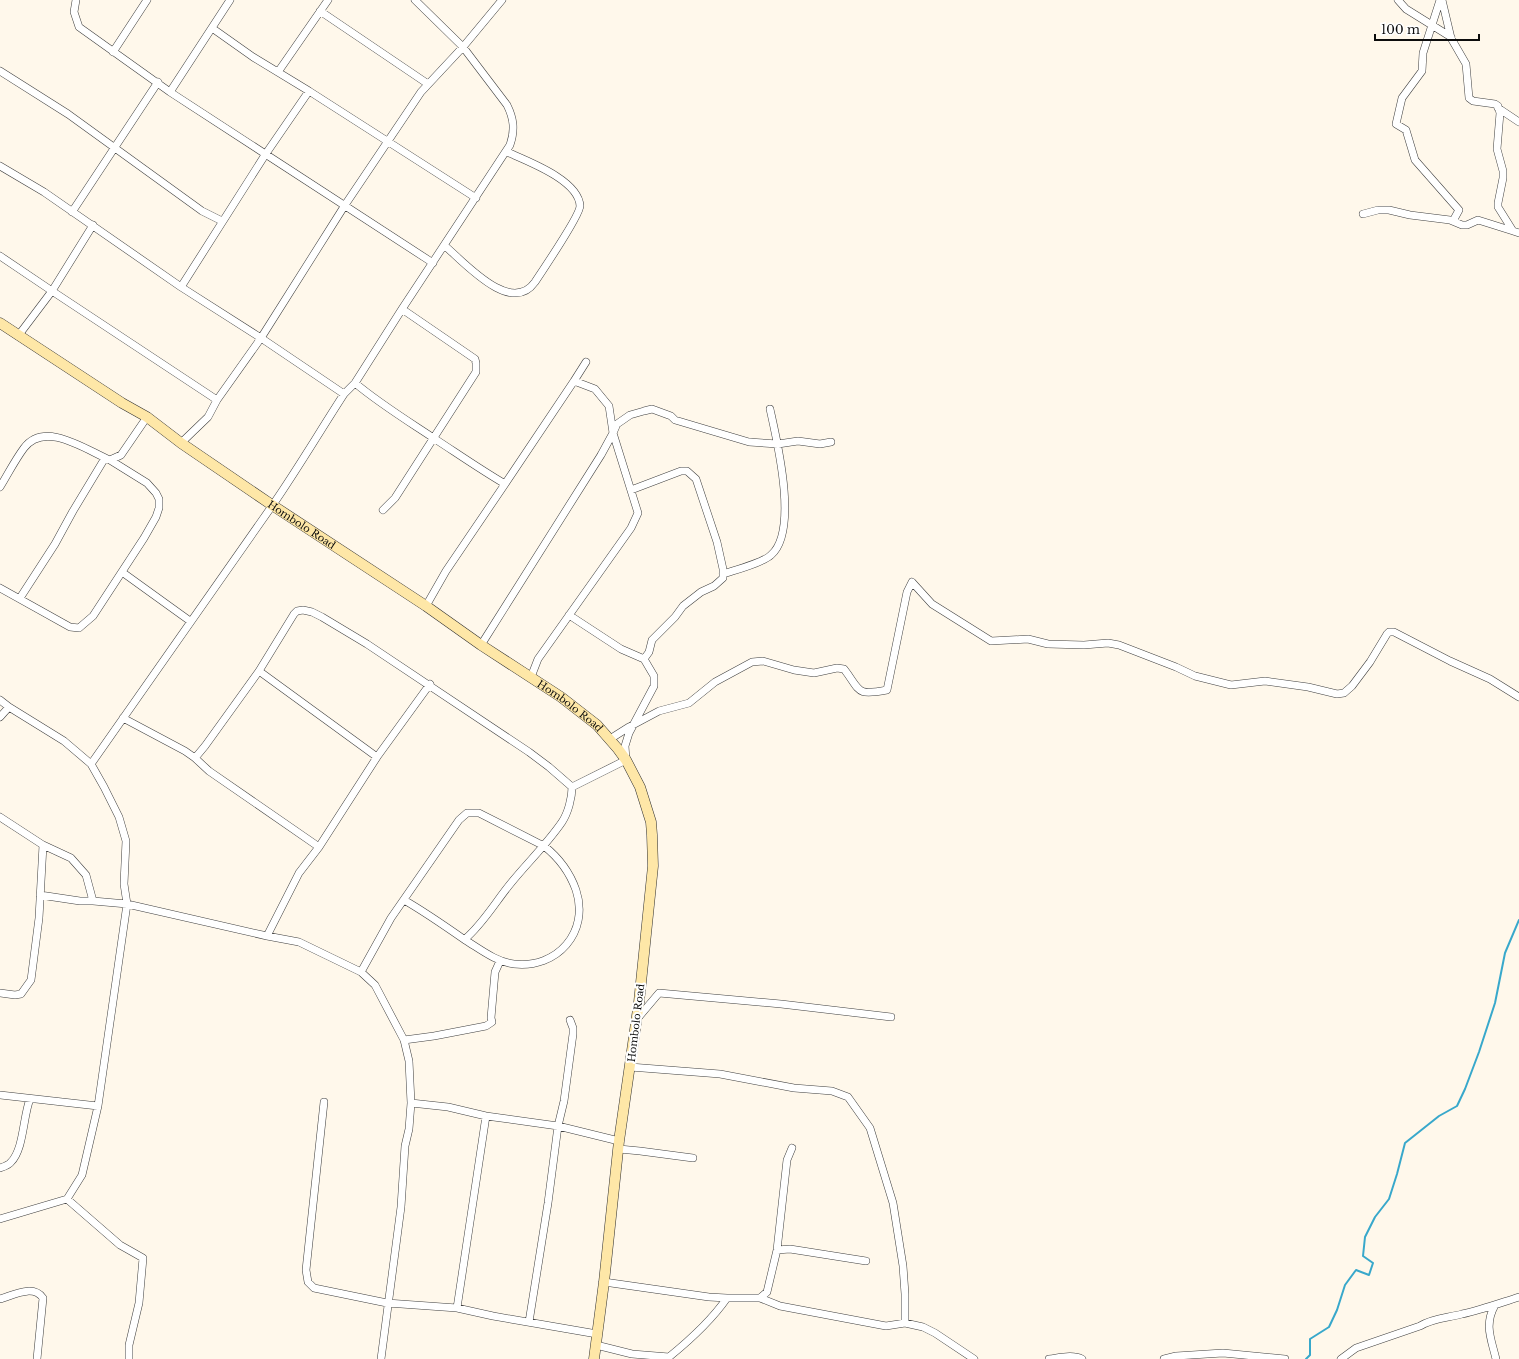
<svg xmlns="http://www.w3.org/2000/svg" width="1519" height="1359" viewBox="0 0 1519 1359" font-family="'Libre Baskerville',serif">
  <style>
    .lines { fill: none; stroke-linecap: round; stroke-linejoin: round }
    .stream { stroke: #38a8cb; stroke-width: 2 }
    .street-casing { stroke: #3f3f3f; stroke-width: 8 }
    .secondary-casing { stroke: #2e2e2e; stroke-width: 11 }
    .street { stroke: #fff; stroke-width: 7 }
    .secondary { stroke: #fee7a7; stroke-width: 10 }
    .labels { text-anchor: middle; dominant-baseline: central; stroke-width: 4; stroke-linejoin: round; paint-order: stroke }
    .street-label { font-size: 10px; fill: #0c0c0c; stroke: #fff }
  </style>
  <rect width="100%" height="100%" fill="#fff8eb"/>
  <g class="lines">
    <!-- stream -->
    <path class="stream" d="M 1306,1359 L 1310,1355 L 1310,1339 L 1329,1327 L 1337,1310 L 1345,1285 L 1356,1270 L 1369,1275 L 1373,1263 L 1363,1256 L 1365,1237 L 1375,1217 L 1389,1199 L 1397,1174 L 1405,1143 L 1439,1116 L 1457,1106 L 1465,1089 L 1479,1052 L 1495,1003 L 1505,953 L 1519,920"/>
    <defs>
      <path id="street" d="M 76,0 L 74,12 L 79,27 L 170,92 L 433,263
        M 1398,0 L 1406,9 L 1451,37
        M 1440,0 L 1423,53 L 1422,71 L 1402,98 L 1396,124 L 1406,130 L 1415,160 L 1459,210 L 1453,221
        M 1442,0 L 1451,38 L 1466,64 L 1469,98 L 1473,101 L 1495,104 L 1498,106 L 1500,113 L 1497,149 L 1503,171 L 1503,178 L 1498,203 L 1498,207 L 1513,231 L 1519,233
        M 320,11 L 428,84
        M 212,28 L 253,57 L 309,91 L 476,198
        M 113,52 L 147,0
        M 0,71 L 68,114 L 202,211 L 222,221
        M 278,72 L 328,0
        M 170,92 L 230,0
        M 1498,108 L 1519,122
        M 0,166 L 44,192 L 181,287 L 261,338 L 344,394
        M 72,212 L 158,82
        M 1363,214 L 1378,210 L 1389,210 L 1410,215 L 1450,220 L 1462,225 L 1467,225 L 1478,220 L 1513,231
        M 445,246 C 464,262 511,316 535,282 C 542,271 580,216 580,206 C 579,180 527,161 507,152
        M 0,256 L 52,291 L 217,400
        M 181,287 L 265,155 L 309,91
        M 18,336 L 52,291 L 93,225
        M 574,381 L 586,362
        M 355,383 C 380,404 408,421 435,439 C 458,454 481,470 505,484 L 446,571 L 426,606
        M 181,443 L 208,417 L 217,400 L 261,338 L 345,205 L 421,92 L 463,47 L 502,0
        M 0,487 C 8,474 15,460 24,448 C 45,420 86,450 110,460 L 121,455 L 147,417
        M 631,490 L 681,471 L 687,471 L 696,479 L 717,542 L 723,569 L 723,578 L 714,586 L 701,592 L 683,606 L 675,617 L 652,640 L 649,652 L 644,659
        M 383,510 L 395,498 L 476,372 L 476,363 L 475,359 L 402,309
        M 122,572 L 190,621
        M 723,574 C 735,570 763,563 771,555 C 799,531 777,441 770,409
        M 0,588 L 70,627 L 79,628 L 93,616 L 144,538 L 156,517 L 159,508 L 159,499 L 156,493 L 147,483 L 110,460
        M 20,598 L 55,544 L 73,511 L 105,458
        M 569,615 L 621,649 L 644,659 L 654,676 L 654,686 L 629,733 L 625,746 L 626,760 L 572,787
        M 481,645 L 601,455 L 613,433 L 609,406 L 595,389 L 574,381 L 505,484
        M 259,671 L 377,757
        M 531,677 L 538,659 L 631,528 L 638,513 L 613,433 L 617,424 L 630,415 L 644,411 L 652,409 L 671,416 L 675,420 L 749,442 L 778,444 L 798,441 L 820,444 L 831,442
        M 0,700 L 9,707 L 64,741 L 91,764 L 104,787 L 119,817 L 126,841 L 124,884 L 127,904 L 98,1106 L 82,1175 L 67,1199 L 0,1219
        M 0,717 L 9,707
        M 123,718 L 185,751 L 195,758 L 209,771 L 319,847
        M 610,739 L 629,727 L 659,711 L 689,703 L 715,682 L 752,662 L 763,661 L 794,670 L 814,673 L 837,668 L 844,669 C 861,691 855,696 887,690 L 907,592 L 912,582 L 932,604 L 991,641 L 1028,639 L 1048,644 L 1084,645 L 1108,643 L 1119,645 L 1176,667 L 1195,676 L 1231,685 L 1265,681 L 1308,687 L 1337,694 L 1344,693 L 1352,686 L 1370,662 L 1387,634 L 1389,632 L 1394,632 L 1450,661 L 1490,679 L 1519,697
        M 195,758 L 205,746 L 259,671 L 294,614 L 297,611 L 303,610 L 312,612 L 322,617 L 367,644 L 529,752 L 549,767 L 572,787 C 572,798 568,813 562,822 C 547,844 528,862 511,883 C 496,901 483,924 465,939
        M 91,764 C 151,678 211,592 272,506 C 297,470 320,431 344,394 L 355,383 L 402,309 L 510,145 C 515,130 514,119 507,105 L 463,47 L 415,0
        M 0,817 L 43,845 L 71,858 L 86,875 L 93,901
        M 40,895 L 80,901 L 93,901 L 127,904 L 267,936 L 299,942 L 361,972 L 375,985 L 404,1040 L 409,1061 L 411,1103 L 409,1129 L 405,1146 L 401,1207 L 381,1359
        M 267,936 L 299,873 L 319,847 L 377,757 L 430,684
        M 361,972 L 391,918 L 459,820 L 467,813 L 479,813 L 544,846 C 558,857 570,873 576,890 C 590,932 557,969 514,964 C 496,962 480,949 465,940 C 445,926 425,912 404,900
        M 0,993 L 15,995 L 21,994 L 31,980 L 39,918 L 43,845
        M 637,1019 L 659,993 L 781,1004 L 891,1017
        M 404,1040 L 434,1036 L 486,1026 L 492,1022 L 491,1018 L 495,972 L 500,961
        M 630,1067 L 720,1074 L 794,1088 L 832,1091 L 848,1097 L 870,1128 L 893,1203 L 903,1266 L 905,1294 L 905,1323
        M 0,1095 L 98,1106
        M 324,1102 L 306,1270 L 308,1282 L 314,1288 L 387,1303 L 457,1308 L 493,1316 L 597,1334
        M 411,1103 L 448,1107 L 486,1116 L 558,1126 L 619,1141
        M 619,1149 L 640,1151 L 693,1158
        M 0,1168 C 3,1167 9,1165 11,1162 C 24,1149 23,1116 30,1099
        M 67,1199 L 120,1245 L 143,1258 L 139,1303 L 129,1345 L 129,1359
        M 777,1250 L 790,1249 L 866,1261
        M 604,1282 L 709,1297 L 727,1298
        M 760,1298 L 767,1292 L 777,1250 L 787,1160 L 792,1148
        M 0,1299 C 14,1295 33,1284 43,1298 L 37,1359
        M 1495,1305 C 1484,1325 1491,1338 1496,1359
        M 457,1308 L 486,1116
        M 529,1322 L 548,1203 L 558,1126 L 564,1101 L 573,1034 L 573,1028 L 570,1020
        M 596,1345 L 632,1354 L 669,1357 C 690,1340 711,1321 727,1298 L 760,1298 L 780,1306 L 886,1326 L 905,1323 L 923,1327 L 935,1333 L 974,1359
        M 1049,1359 C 1059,1358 1072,1354 1082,1359
        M 1164,1359 L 1176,1356 L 1223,1353 L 1285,1359
        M 1341,1359 L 1356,1348 L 1420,1326 C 1433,1318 1447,1318 1462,1314 C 1481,1310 1500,1303 1519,1297"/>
      <g id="secondary">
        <path id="s1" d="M 0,323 L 122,403 L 147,417 L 181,443 L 272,505 L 426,606 L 481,645 L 561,697 L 597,725 L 618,749 L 626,760 L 640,787 L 651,822 L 652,835 L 653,866 L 639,1002 L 619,1141 L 604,1282 L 594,1359"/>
      </g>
    </defs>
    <!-- street casing -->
    <use href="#street" class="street-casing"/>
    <!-- secondary casing -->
    <use href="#secondary" class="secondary-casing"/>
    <!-- street -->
    <use href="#street" class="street"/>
    <!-- secondary -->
    <use href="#secondary" class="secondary"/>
  </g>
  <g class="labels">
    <!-- street labels -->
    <g class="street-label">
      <text stroke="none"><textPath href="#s1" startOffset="363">Hombolo Road</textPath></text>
      <text stroke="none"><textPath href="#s1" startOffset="687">Hombolo Road</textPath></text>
      <text transform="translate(636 1023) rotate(-83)">Hombolo Road</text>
    </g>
  </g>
  <!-- scale -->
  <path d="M1375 34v6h104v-6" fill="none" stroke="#0c0c0c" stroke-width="2"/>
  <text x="1381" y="34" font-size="12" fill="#0c0c0c" stroke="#ffffff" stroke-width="3" paint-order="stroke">100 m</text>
</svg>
